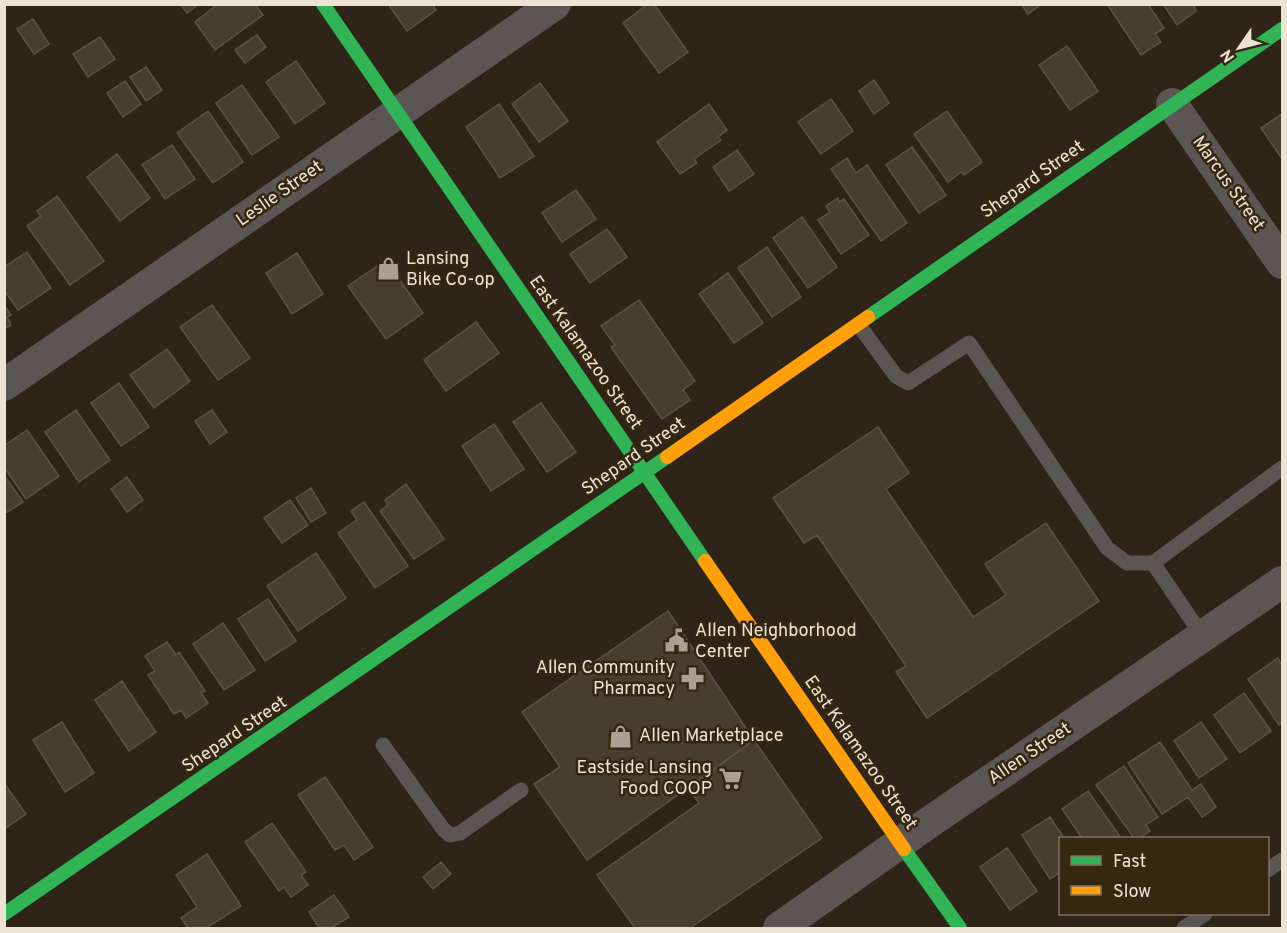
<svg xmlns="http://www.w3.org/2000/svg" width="1287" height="933" viewBox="0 0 1287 933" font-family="Overpass,sans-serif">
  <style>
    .building { fill: #473e2e; stroke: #595247; stroke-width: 1.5 }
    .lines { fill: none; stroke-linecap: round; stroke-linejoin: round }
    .lane { stroke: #5b5553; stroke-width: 15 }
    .street { stroke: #5b5553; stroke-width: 32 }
    .fast { stroke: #30b455; stroke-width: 14 }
    .slow { stroke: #ff9f0a; stroke-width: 14 }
    .labels { text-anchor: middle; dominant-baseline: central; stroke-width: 5; stroke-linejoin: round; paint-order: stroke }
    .street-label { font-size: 18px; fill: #ece3d5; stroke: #362710 }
    .poi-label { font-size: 18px; fill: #ece3d5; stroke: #362710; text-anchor: start }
  </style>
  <rect width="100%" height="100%" fill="#2e2518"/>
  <!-- building -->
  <path class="building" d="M 180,4 L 199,4 L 187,13 Z
    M 218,4 L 255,4 L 263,15 L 215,50 L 195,22 Z
    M 388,4 L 432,4 L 436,10 L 407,31 Z
    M 648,4 L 654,4 L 688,52 L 659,73 L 623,23 Z
    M 1021,4 L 1042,4 L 1028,14 Z
    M 1107,4 L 1148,4 L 1164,28 L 1155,34 L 1161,42 L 1141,55 Z
    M 1163,4 L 1198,4 L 1194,7 L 1196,11 L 1177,25 Z
    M 33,19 L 49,44 L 34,54 L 17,29 Z
    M 257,35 L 266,47 L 245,63 L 235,50 Z
    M 100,37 L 115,59 L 88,77 L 73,54 Z
    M 1067,46 L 1098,91 L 1070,110 L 1039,65 Z
    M 296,61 L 325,103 L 295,124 L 266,82 Z
    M 146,67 L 162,90 L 146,101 L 130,77 Z
    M 874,80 L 889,103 L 874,114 L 859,91 Z
    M 125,81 L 141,104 L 123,117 L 107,93 Z
    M 540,83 L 568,121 L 539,142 L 512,104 Z
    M 242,85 L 279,137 L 252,155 L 216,103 Z
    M 831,99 L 853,131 L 821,154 L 798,122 Z
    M 499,104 L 534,156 L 500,178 L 466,127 Z
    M 709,104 L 727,130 L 718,137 L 721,140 L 694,159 L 697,163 L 680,174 L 657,142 Z
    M 208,111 L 243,162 L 213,183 L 177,133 Z
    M 947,111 L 982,162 L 964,175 L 961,172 L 948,182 L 914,134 Z
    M 1282,114 L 1282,159 L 1261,128 Z
    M 172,145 L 195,179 L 165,199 L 142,165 Z
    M 912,147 L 946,195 L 919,213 L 886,165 Z
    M 737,150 L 754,174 L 729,191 L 713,167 Z
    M 117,154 L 150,198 L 120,221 L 87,177 Z
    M 847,158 L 856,173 L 867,165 L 907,223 L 881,241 L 831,169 Z
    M 576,190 L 596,219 L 562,242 L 542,213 Z
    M 57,196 L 104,261 L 70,285 L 27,226 L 41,216 L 37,211 Z
    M 838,198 L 839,202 L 844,199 L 869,235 L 841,254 L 818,220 L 830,212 L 826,206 Z
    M 802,217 L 837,267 L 808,288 L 773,238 Z
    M 607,229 L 627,257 L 590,283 L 570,254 Z
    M 767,247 L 801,297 L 772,317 L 738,268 Z
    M 27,252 L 51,288 L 18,310 L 4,290 L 4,267 Z
    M 297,253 L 323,294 L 292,314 L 266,273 Z
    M 386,260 L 423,313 L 386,339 L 348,286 Z
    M 728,273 L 763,323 L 734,343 L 699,294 Z
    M 639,300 L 695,381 L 683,390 L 690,400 L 662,419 L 611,347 L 615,345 L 601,326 Z
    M 4,305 L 11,315 L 7,317 L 11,325 L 4,329 Z
    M 212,305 L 250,358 L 218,380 L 180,327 Z
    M 476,322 L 499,353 L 446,391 L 424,360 Z
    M 167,349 L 190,381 L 154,408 L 130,375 Z
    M 119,383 L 149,427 L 121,446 L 91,403 Z
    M 541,403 L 576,452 L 547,472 L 513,422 Z
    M 76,410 L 110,460 L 79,482 L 45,432 Z
    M 212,410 L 227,432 L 210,444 L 195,421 Z
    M 494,424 L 524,469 L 491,491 L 462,446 Z
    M 878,427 L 909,473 L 886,489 L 973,617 L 1006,595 L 985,564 L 1046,523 L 1099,601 L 927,718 L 896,672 L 906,666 L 817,535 L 804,543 L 773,498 Z
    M 27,430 L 59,476 L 26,499 L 4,467 L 4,446 Z
    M 4,475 L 23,502 L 4,514 Z
    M 127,477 L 143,500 L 127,512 L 111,489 Z
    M 406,484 L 444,539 L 414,559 L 380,511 L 388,505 L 385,500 Z
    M 311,488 L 326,513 L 311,522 L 296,498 Z
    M 290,500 L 308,525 L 282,543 L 264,518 Z
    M 364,502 L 408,566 L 375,588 L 338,533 L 357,520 L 351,511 Z
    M 316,553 L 346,598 L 298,631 L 267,586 Z
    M 268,599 L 296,641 L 265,661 L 238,619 Z
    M 668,611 L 754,740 L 587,860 L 534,784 L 560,767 L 522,712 Z
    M 223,623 L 255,670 L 224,690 L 193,644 Z
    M 167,642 L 176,655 L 179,652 L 205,691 L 201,693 L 208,703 L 186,718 L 181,710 L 174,714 L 148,675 L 155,671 L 145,656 Z
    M 1278,658 L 1282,665 L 1282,722 L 1279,725 L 1248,679 Z
    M 122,681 L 156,732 L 129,751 L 95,700 Z
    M 1244,693 L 1271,731 L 1240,753 L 1214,715 Z
    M 62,722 L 94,773 L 65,792 L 33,740 Z
    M 1201,722 L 1227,759 L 1199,778 L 1174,741 Z
    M 754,740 L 822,838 L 690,928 L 635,928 L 597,875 L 699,803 L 688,789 Z
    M 1160,742 L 1192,790 L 1201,784 L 1216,807 L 1202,817 L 1188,797 L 1162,814 L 1128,763 Z
    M 1124,766 L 1158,817 L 1146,825 L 1150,831 L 1140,838 L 1134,838 L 1096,785 Z
    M 325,777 L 373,847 L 354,860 L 344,845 L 335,850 L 298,795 Z
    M 4,783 L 26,814 L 4,829 Z
    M 1088,791 L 1121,838 L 1082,838 L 1062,809 Z
    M 1050,817 L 1064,838 L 1060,838 L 1060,872 L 1050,879 L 1022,835 Z
    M 272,823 L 306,872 L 301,875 L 308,885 L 291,897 L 284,887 L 279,891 L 245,842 Z
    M 1007,848 L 1037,891 L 1010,910 L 980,867 Z
    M 207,854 L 241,906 L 206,928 L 188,928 L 181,918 L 197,907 L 176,875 Z
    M 441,862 L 451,874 L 433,889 L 423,877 Z
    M 334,895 L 349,917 L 331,928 L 319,928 L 309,912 Z"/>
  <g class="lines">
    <!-- lane -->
    <path class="lane" d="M 858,324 L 896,376 L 908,383 L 969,343 L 1107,548 L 1127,563 L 1153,563 L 1203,637
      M 1153,563 L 1282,468
      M 383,745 L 443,829 L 450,835 L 460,833 L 521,790
      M 1268,870 L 1282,860
      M 1184,928 L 1205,914"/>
    <!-- street -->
    <path class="street" d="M 1172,104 L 1282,263
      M 4,385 L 555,4
      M 779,928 L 934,819 L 1282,582"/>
    <!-- fast -->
    <path class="fast" d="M 323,4 L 705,561
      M 868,317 L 1282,29
      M 904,849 L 960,928
      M 4,914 L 667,457"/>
    <!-- slow -->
    <path class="slow" d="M 667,457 L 868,317
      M 705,561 L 904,849"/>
  </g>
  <!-- icons -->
  <defs>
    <symbol id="shop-bare" viewBox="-9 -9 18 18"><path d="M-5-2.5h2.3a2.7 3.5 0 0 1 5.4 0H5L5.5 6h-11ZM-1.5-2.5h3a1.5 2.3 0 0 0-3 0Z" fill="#aaa093" stroke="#362710" stroke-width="2.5" paint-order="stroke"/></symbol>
    <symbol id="civic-bare" viewBox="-9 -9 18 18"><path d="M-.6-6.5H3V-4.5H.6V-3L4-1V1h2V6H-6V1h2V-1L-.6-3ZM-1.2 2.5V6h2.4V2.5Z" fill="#aaa093" stroke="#362710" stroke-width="2.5" paint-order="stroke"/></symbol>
    <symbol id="pharmacy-bare" viewBox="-9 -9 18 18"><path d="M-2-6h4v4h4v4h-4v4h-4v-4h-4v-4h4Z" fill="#aaa093" stroke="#362710" stroke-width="2.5" paint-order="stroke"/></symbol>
    <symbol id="supermarket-bare" viewBox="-9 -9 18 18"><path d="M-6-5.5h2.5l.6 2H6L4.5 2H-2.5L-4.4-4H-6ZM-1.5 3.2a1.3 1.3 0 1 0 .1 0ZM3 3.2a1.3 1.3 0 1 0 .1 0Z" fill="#aaa093" stroke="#362710" stroke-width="2.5" paint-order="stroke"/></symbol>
  </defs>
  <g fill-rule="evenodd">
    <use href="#shop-bare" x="372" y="252" width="33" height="33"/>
    <use href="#civic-bare" x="660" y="624" width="33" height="33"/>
    <use href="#pharmacy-bare" x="676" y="662" width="33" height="33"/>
    <use href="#shop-bare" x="604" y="720" width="33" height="33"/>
    <use href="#supermarket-bare" x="714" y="762" width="33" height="33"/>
  </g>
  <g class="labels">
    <!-- street labels -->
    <g class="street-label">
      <text transform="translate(1033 180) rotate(-35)">Shepard Street</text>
      <text transform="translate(1228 184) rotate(55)">Marcus Street</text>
      <text transform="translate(280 194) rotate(-35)">Leslie Street</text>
      <text transform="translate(585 353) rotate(55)">East Kalamazoo Street</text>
      <text transform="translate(634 457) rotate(-35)">Shepard Street</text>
      <text transform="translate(235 735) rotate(-34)">Shepard Street</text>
      <text transform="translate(860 753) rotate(55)">East Kalamazoo Street</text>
      <text transform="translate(1030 754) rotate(-34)">Allen Street</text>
    </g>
    <!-- poi labels -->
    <g class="poi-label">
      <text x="406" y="259">Lansing<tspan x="406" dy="21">Bike Co-op</tspan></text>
      <text x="695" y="631">Allen Neighborhood<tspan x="695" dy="21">Center</tspan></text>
      <text x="675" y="668" text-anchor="end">Allen Community<tspan x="675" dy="21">Pharmacy</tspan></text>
      <text x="639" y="736">Allen Marketplace</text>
      <text x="712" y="768" text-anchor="end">Eastside Lansing<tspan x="712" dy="21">Food COOP</tspan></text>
    </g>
  </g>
  <!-- border -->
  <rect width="1287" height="933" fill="none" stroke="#ece3d5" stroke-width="12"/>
  <!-- legend -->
  <rect x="1059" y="837" width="210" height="78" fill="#362710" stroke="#7f725f" stroke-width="1.5"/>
  <rect x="1071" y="856" width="30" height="9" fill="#30b455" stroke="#7f725f" stroke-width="1.5"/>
  <text x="1113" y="867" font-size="18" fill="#ece3d5">Fast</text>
  <rect x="1071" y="886" width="30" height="9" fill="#ff9f0a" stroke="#7f725f" stroke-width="1.5"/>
  <text x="1113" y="897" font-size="18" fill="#ece3d5">Slow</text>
  <!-- north arrow -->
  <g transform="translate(1239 48) rotate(235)" stroke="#362710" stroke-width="4.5" paint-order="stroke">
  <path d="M0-4.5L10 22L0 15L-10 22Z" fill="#ece3d5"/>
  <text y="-9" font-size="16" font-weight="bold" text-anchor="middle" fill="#ece3d5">N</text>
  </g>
</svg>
